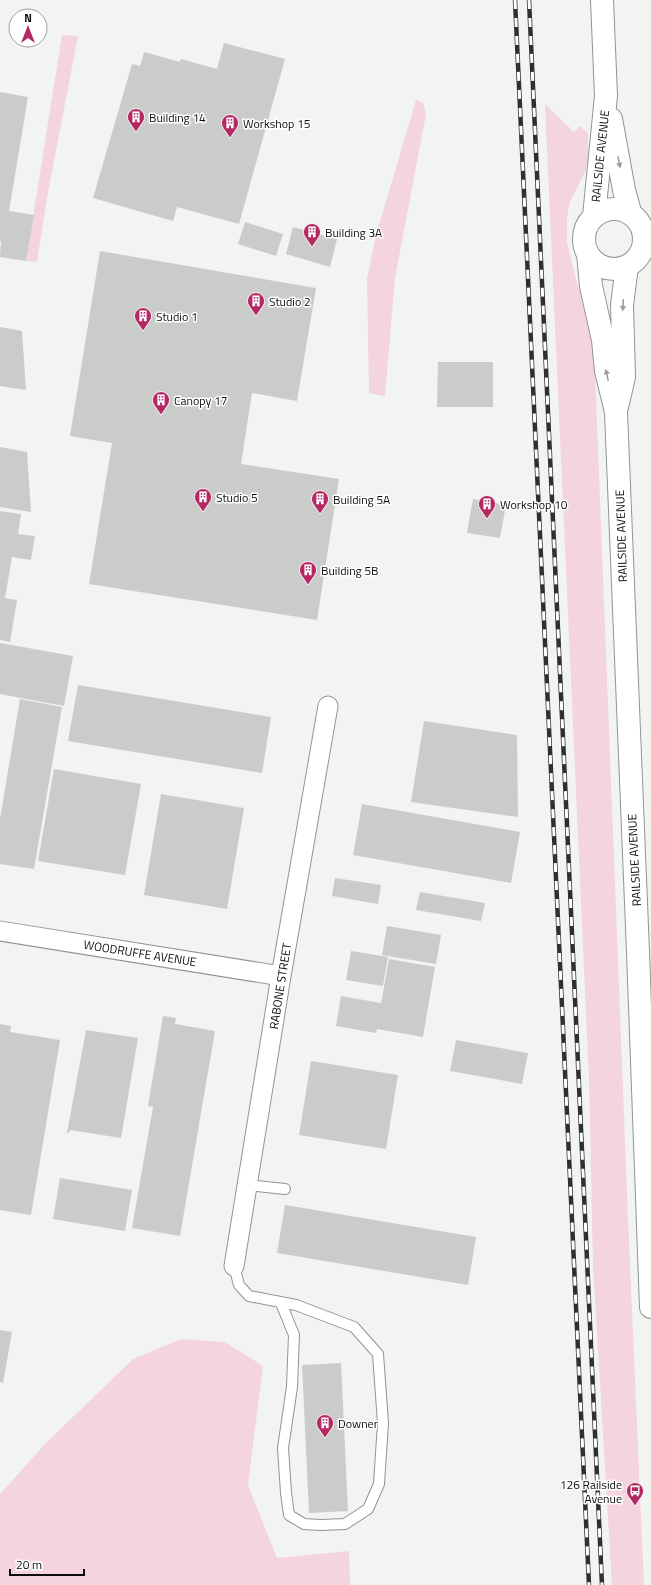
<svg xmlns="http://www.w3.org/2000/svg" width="651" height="1585" viewBox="0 0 651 1585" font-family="'Titillium Web',sans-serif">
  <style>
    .green { fill: #f5d5dd }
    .building { fill: #c9ccc9 }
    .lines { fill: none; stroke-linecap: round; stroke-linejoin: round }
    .lane-casing { stroke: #929492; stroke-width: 12 }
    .street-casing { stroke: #929492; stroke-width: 21 }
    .secondary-casing { stroke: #929492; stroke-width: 24 }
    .lane { stroke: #fff; stroke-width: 10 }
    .street { stroke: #fff; stroke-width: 19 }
    .secondary { stroke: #fff; stroke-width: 22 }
    .rail-casing { stroke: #2e2f2e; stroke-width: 4.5 }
    .rail { stroke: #fff; stroke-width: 3; stroke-dasharray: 9; stroke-linecap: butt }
    .oneway { fill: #9d9e9d }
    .labels { text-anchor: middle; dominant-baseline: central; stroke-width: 3; stroke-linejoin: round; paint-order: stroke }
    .poi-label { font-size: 12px; fill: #0b0c0b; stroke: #fff; text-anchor: start }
    .street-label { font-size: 12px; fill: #0b0c0b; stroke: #fff }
  </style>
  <rect width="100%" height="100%" fill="#f1f4f1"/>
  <!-- green -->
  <path class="green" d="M 62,35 L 78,36 L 47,198 L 37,262 L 26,261 Z
    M 416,100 L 423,103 L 426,114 L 395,278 L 385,396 L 369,393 L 367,279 L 376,235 Z
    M 545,104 L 574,132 L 579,126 L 588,133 L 588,160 L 586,170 L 570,202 L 567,217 L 567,242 L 577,283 L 588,312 L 594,345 L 628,1218 L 644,1585 L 612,1585 L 593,1265 L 589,1080 Z
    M 181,1339 L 225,1342 L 263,1366 L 248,1485 L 277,1558 L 349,1551 L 350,1585 L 0,1585 L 0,1494 L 46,1443 L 133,1359 Z"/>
  <!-- building -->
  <path class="building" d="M 224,43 L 285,59 L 239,224 L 177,207 L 173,221 L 93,198 L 132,64 L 140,66 L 144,52 L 180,62 L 181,59 L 217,69 Z
    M 0,92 L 28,97 L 9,211 L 34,215 L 26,261 L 0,257 L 1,242 L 0,241 Z
    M 245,222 L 283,234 L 276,256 L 238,244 Z
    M 293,227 L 337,239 L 330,267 L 286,254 Z
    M 100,251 L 316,288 L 297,401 L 252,393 L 241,464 L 339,479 L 317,620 L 89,584 L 112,443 L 70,436 Z
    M 0,327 L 22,331 L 26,390 L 0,386 Z
    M 438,362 L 493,362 L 493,407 L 437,407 Z
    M 0,447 L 27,452 L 31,512 L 0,507 Z
    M 473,499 L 506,505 L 500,538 L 467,533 Z
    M 0,511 L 21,514 L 18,534 L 35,536 L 31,560 L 12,557 L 5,598 L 17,600 L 10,642 L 0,640 Z
    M 0,643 L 73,656 L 64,706 L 0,694 Z
    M 78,685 L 271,717 L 262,773 L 68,741 Z
    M 20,699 L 62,707 L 34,869 L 0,864 L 0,819 Z
    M 424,721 L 517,735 L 518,817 L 411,802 Z
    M 54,769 L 141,784 L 125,875 L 38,861 Z
    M 161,794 L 244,808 L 227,909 L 144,895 Z
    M 362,804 L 520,832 L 511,883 L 353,855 Z
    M 335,878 L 381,885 L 378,904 L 332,896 Z
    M 420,892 L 485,903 L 481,921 L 416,910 Z
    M 387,926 L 441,935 L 436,964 L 382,955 Z
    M 351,951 L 388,957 L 383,986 L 346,980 Z
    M 389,959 L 435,967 L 423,1037 L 377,1029 L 376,1033 L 336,1026 L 341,996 L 381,1003 L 379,1015 Z
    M 163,1016 L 176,1018 L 175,1024 L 215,1031 L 180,1236 L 132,1228 L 153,1107 L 148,1106 Z
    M 0,1024 L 11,1026 L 10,1032 L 60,1040 L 31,1215 L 0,1210 Z
    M 86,1030 L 138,1038 L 121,1138 L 70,1130 L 69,1133 L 67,1133 Z
    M 456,1040 L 528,1053 L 522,1084 L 450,1071 Z
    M 311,1061 L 398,1075 L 386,1149 L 299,1135 Z
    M 60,1178 L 132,1190 L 125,1231 L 53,1219 Z
    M 285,1205 L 476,1237 L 468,1285 L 277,1253 Z
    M 0,1330 L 12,1332 L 3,1383 L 0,1382 Z
    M 341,1363 L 348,1511 L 309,1513 L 302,1365 Z"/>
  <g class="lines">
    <defs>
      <path id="lane" d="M 247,1185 L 285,1189
        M 234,1266 L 239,1285 L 249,1296 L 296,1305 L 354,1327 L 378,1354 L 383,1423 L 379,1484 L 368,1509 L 345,1524 L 321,1525 L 304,1524 L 289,1515 L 286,1493 L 283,1448 L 292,1387 L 294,1335 L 281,1303"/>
      <path id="street" d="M 0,931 L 281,976
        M 234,1266 L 281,976 L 328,706"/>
      <path id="secondary" d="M 611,119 L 624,190 L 630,212
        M584 239a30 30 0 1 1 60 0a30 30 0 1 1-60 0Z
        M 594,216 L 606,96 L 602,0
        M 588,254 L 591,286 L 603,340 L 606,371 L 616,412 L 638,952 L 651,1307
        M 617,407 L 624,377 L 622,305 L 627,266"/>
    </defs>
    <!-- lane casing -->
    <use href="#lane" class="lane-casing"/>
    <!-- street casing -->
    <use href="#street" class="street-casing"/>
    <!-- secondary casing -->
    <use href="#secondary" class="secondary-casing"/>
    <!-- lane -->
    <use href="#lane" class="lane"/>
    <!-- street -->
    <use href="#street" class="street"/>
    <!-- secondary -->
    <use href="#secondary" class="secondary"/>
    <defs>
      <path id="rail" d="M 515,0 L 589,1585
        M 529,0 L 602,1585"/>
    </defs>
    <!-- rail casing -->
    <use href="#rail" class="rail-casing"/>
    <!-- rail -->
    <use href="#rail" class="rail"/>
  </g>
  <!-- one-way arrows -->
  <defs><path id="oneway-solid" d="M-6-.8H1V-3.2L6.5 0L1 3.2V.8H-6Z"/></defs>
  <g class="oneway">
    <use href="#oneway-solid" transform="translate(619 162) rotate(79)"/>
    <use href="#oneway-solid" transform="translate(623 305) rotate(93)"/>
    <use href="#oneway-solid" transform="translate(607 375) rotate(-102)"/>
  </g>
  <!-- icons -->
  <defs>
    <symbol id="building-pin" viewBox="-11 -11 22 30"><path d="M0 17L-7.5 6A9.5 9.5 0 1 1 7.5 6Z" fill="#b42863" stroke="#fff"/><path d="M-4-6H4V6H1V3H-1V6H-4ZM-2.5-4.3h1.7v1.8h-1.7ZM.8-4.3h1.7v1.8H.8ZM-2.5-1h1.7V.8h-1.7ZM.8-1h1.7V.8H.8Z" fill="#fff"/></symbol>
    <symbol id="bus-pin" viewBox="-11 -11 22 30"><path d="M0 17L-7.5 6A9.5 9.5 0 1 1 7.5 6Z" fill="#b42863" stroke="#fff"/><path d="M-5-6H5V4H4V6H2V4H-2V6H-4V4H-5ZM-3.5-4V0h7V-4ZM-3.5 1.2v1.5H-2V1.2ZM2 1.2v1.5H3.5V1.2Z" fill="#fff"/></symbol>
  </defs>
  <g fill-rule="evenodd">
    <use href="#building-pin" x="126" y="107" width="20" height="27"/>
    <use href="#building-pin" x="220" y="113" width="20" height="27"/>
    <use href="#building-pin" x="302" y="222" width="20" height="27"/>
    <use href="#building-pin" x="246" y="291" width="20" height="27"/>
    <use href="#building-pin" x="133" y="306" width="20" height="27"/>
    <use href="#building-pin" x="151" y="390" width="20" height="27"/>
    <use href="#building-pin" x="193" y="487" width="20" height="27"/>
    <use href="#building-pin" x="310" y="489" width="20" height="27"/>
    <use href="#building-pin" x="477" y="494" width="20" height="27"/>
    <use href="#building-pin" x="298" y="560" width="20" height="27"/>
    <use href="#building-pin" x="315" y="1413" width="20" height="27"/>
    <use href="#bus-pin" x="625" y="1481" width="20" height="27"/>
  </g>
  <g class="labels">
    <!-- poi labels -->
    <g class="poi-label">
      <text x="149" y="117">Building 14</text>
      <text x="243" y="123">Workshop 15</text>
      <text x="325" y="232">Building 3A</text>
      <text x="269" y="301">Studio 2</text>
      <text x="156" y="316">Studio 1</text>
      <text x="174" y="400">Canopy 17</text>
      <text x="216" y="497">Studio 5</text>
      <text x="333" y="499">Building 5A</text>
      <text x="500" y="504">Workshop 10</text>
      <text x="321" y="570">Building 5B</text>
      <text x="338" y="1423">Downer</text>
      <text x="622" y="1484" text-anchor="end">126 Railside<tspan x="622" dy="14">Avenue</tspan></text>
    </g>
    <!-- street labels -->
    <g class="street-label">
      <text transform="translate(600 156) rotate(-84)">RAILSIDE AVENUE</text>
      <text transform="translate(621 536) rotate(-92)">RAILSIDE AVENUE</text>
      <text transform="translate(634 860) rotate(-93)">RAILSIDE AVENUE</text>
      <text transform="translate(140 953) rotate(9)">WOODRUFFE AVENUE</text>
      <text transform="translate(280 986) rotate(-81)">RABONE STREET</text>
    </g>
  </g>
  <!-- north arrow -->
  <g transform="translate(28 28)"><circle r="19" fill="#ffffff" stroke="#9d9e9d"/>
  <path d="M0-3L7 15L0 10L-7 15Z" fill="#b42863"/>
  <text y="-6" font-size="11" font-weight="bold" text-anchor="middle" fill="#0b0c0b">N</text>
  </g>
  <!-- scale -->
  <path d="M10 1569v6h74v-6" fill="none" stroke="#0b0c0b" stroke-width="2"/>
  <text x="16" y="1569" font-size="12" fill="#0b0c0b" stroke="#ffffff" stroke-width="3" paint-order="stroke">20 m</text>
</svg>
